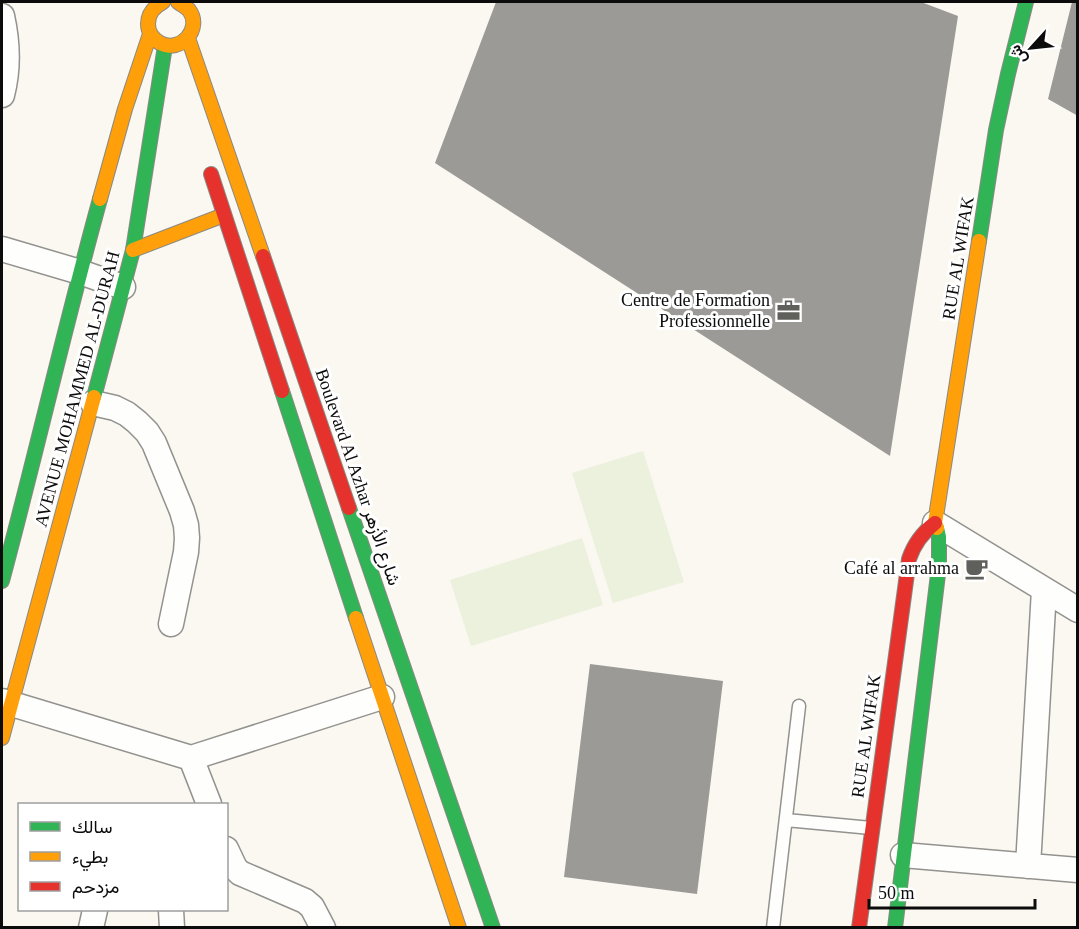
<svg xmlns="http://www.w3.org/2000/svg" width="1079" height="929" viewBox="0 0 1079 929" font-family="'Times New Roman',Vazirmatn,serif">
  <style>
    .pitch { fill: #ebf1dc }
    .building { fill: #9c9a96 }
    .lines { fill: none; stroke-linecap: round; stroke-linejoin: round }
    .lane-casing { stroke: #93928f; stroke-width: 15 }
    .street-casing { stroke: #93928f; stroke-width: 27 }
    .fast-casing { stroke: #8a8985; stroke-width: 16 }
    .slow-casing { stroke: #8a8985; stroke-width: 16 }
    .jam-casing { stroke: #8a8985; stroke-width: 16 }
    .lane { stroke: #fefefd; stroke-width: 12 }
    .street { stroke: #fefefd; stroke-width: 24 }
    .fast { stroke: #30b455; stroke-width: 14 }
    .slow { stroke: #ff9f0a; stroke-width: 14 }
    .jam { stroke: #e5322d; stroke-width: 14 }
    .labels { text-anchor: middle; dominant-baseline: central; stroke-width: 6; stroke-linejoin: round; paint-order: stroke }
    .street-label { font-size: 18px; fill: #0c0c0c; stroke: #fff }
    .poi-label { font-size: 18px; fill: #0c0c0c; stroke: #fff; text-anchor: end }
  </style>
  <rect width="100%" height="100%" fill="#faf8f0"/>
  <!-- pitch -->
  <path class="pitch" d="M 643,451 L 684,582 L 613,603 L 572,473 Z
    M 582,538 L 603,605 L 471,646 L 450,580 Z"/>
  <!-- building -->
  <path class="building" d="M 496,2 L 921,2 L 958,16 L 890,456 L 435,163 Z
    M 1072,2 L 1078,2 L 1078,116 L 1048,99 Z
    M 590,664 L 723,681 L 697,894 L 564,877 Z"/>
  <g class="lines">
    <defs>
      <path id="lane" d="M 786,820 L 871,828
        M 773,928 L 799,706"/>
      <path id="street" d="M 2,16 C 8,43 9,68 2,95
        M 2,249 L 80,272 L 123,287
        M 93,403 L 115,408 L 127,414 L 137,422 L 147,432 L 154,443 L 182,511 L 186,525 L 187,538 L 186,552 L 171,624
        M 935,523 L 1078,610
        M 2,701 L 191,758 L 382,697
        M 191,758 L 209,804
        M 226,849 L 235,868 L 240,873 L 305,901 L 312,907 L 323,928
        M 903,855 L 1078,870
        M 1028,866 L 1044,590
        M 171,910 L 172,928
        M 91,928 L 95,910"/>
      <path id="fast" d="M 979,241 L 996,130 L 1008,74 L 1026,2
        M 282,391 L 356,618
        M 94,397 L 133,250 L 165,46
        M 349,508 L 493,928
        M 2,581 C 36,454 65,326 100,199
        M 895,928 L 939,566 L 939,537 L 937,528"/>
      <path id="slow" d="M 163,2 C 154,7 148,13 148,24 C 148,32 153,39 160,43 C 180,54 203,29 189,10 C 186,7 182,5 178,2
        M 188,38 L 263,256
        M 100,199 L 125,109 L 150,34
        M 133,250 L 224,215
        M 937,528 L 935,523 L 979,241
        M 356,618 L 459,928
        M 2,738 L 94,397"/>
      <path id="jam" d="M 211,174 L 282,391
        M 263,256 L 349,508
        M 859,928 L 909,559 C 914,544 922,533 935,523"/>
    </defs>
    <!-- lane casing -->
    <use href="#lane" class="lane-casing"/>
    <!-- street casing -->
    <use href="#street" class="street-casing"/>
    <!-- fast casing -->
    <use href="#fast" class="fast-casing"/>
    <!-- slow casing -->
    <use href="#slow" class="slow-casing"/>
    <!-- jam casing -->
    <use href="#jam" class="jam-casing"/>
    <!-- lane -->
    <use href="#lane" class="lane"/>
    <!-- street -->
    <use href="#street" class="street"/>
    <!-- fast -->
    <use href="#fast" class="fast"/>
    <!-- slow -->
    <use href="#slow" class="slow"/>
    <!-- jam -->
    <use href="#jam" class="jam"/>
  </g>
  <!-- icons -->
  <defs>
    <symbol id="office-bare" viewBox="-9 -9 18 18"><path d="M-6-3h4V-5.5h4V-3h4V5H-6ZM-1-4.5V-3h2v-1.5ZM-6 0V1H6V0Z" fill="#5f5f5c" stroke="#fff" stroke-width="2.5" paint-order="stroke"/></symbol>
    <symbol id="cafe-bare" viewBox="-9 -9 18 18"><path d="M-5.5-4.5H6V0H3Q3 3.5 0 3.5H-2.5Q-5.5 3.5-5.5 0ZM3-3.2v2h1.7v-2ZM-6 4.5H4V6H-6Z" fill="#5f5f5c" stroke="#fff" stroke-width="2.5" paint-order="stroke"/></symbol>
  </defs>
  <g fill-rule="evenodd">
    <use href="#office-bare" x="772" y="294" width="33" height="33"/>
    <use href="#cafe-bare" x="960" y="552" width="33" height="33"/>
  </g>
  <g class="labels">
    <!-- street labels -->
    <g class="street-label">
      <text transform="translate(958 258) rotate(-81)">RUE AL WIFAK</text>
      <text transform="translate(77 389) rotate(-75)">AVENUE MOHAMMED AL-DURAH</text>
      <text transform="translate(358 477) rotate(71)">Boulevard Al Azhar شارع الأزهر</text>
      <text transform="translate(866 736) rotate(-82)">RUE AL WIFAK</text>
    </g>
    <!-- poi labels -->
    <g class="poi-label">
      <text x="770" y="300">Centre de Formation<tspan x="770" dy="21">Professionnelle</tspan></text>
      <text x="959" y="568">Café al arrahma</text>
    </g>
  </g>
  <!-- border -->
  <rect width="1079" height="929" fill="none" stroke="#0c0c0c" stroke-width="6"/>
  <!-- legend -->
  <rect x="18" y="803" width="210" height="108" fill="#ffffff" stroke="#9e9e9e" stroke-width="1.5"/>
  <rect x="30" y="822" width="30" height="9" fill="#30b455" stroke="#9e9e9e" stroke-width="1.5"/>
  <text x="72" y="833" font-size="18" fill="#0c0c0c">سالك</text>
  <rect x="30" y="852" width="30" height="9" fill="#ff9f0a" stroke="#9e9e9e" stroke-width="1.5"/>
  <text x="72" y="863" font-size="18" fill="#0c0c0c">بطيء</text>
  <rect x="30" y="882" width="30" height="9" fill="#e5322d" stroke="#9e9e9e" stroke-width="1.5"/>
  <text x="72" y="893" font-size="18" fill="#0c0c0c">مزدحم</text>
  <!-- north arrow -->
  <g transform="translate(1031 48) rotate(243)" stroke="#ffffff" stroke-width="4.5" paint-order="stroke">
  <path d="M0-4.5L10 22L0 15L-10 22Z" fill="#0c0c0c"/>
  <text y="-9" font-size="16" font-weight="bold" text-anchor="middle" fill="#0c0c0c">ش</text>
  </g>
  <!-- scale -->
  <path d="M869 899v9h166v-9" fill="none" stroke="#0c0c0c" stroke-width="3"/>
  <text x="878" y="899" font-size="18" fill="#0c0c0c" stroke="#ffffff" stroke-width="4.5" paint-order="stroke">50 m</text>
</svg>
